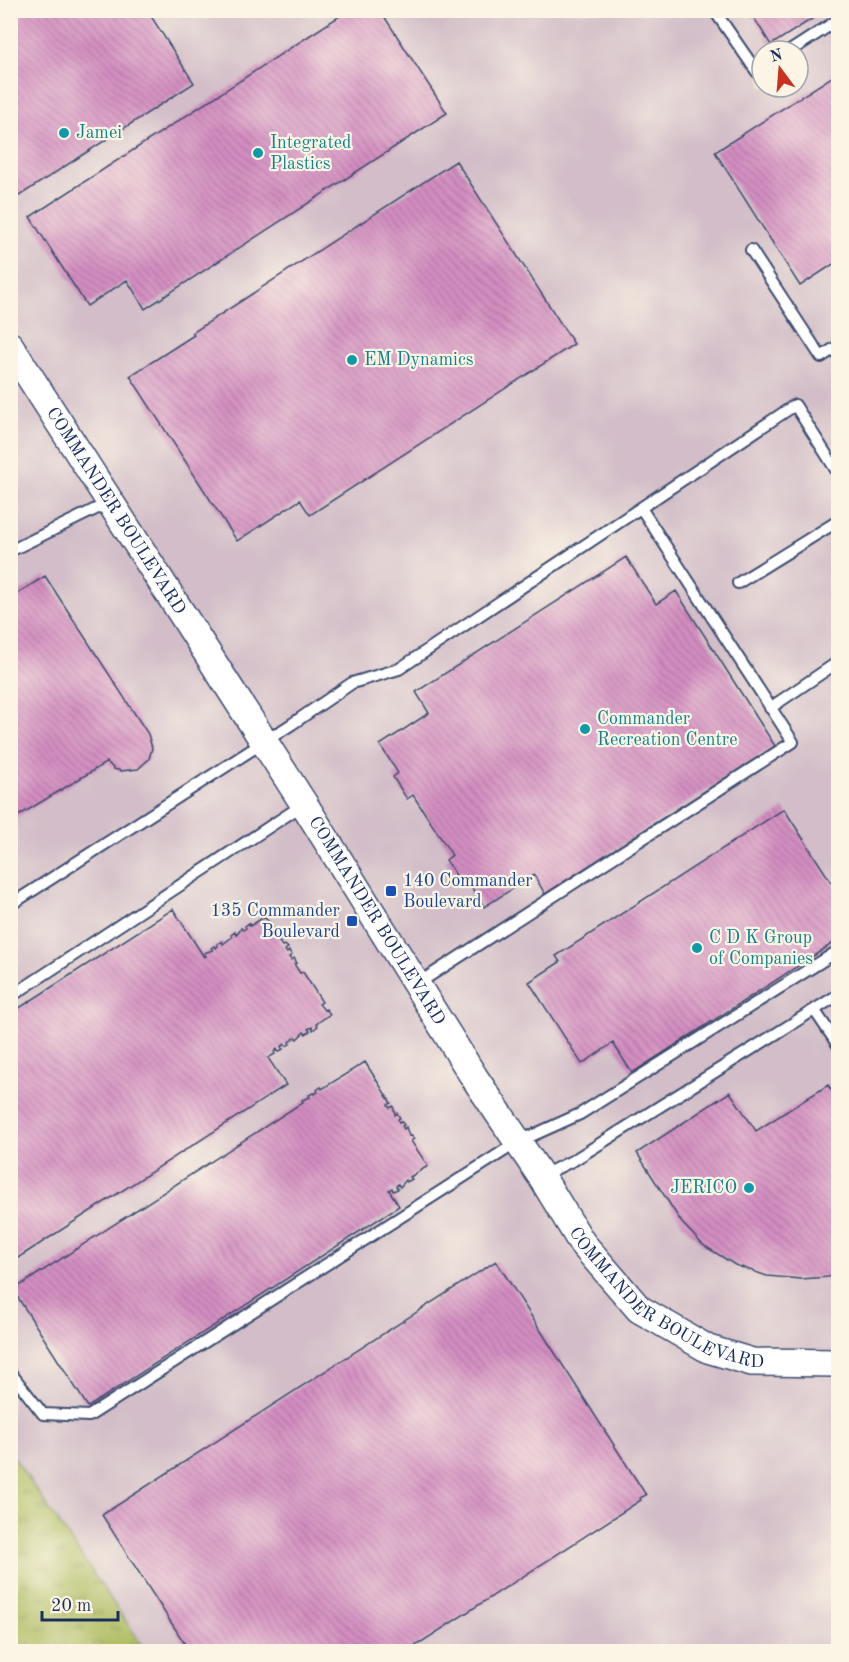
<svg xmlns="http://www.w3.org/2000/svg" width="849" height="1662" viewBox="0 0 849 1662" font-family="'Old Standard TT',serif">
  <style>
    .industrial { fill: #d2bdc8; fill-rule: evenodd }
    .grass { fill: url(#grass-tufts); stroke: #64755e; stroke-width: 1.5 }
    .building { fill: url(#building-back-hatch) }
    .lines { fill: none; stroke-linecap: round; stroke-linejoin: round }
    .service-casing { stroke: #3c4b6f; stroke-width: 14 }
    .tertiary-casing { stroke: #3c4b6f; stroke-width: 30 }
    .service { stroke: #fff; stroke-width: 10 }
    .tertiary { stroke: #fff; stroke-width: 27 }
    .culture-dot { fill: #0f9aa8; stroke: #fcf5e5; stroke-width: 2 }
    .transit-dot { fill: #1a4fb4; stroke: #fcf5e5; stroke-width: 2 }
    .labels { text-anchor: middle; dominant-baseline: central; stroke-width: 4.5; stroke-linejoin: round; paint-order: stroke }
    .culture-label { font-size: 18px; fill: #0d838f; stroke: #fcf5e5; text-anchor: start }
    .street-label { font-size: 18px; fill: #1b2f5e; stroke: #fcf5e5 }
    .transit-label { font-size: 18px; fill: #164399; stroke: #fcf5e5; text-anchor: start }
  </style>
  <defs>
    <pattern id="grass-tufts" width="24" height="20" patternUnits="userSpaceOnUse" patternTransform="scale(1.5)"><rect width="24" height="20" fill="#adbb5e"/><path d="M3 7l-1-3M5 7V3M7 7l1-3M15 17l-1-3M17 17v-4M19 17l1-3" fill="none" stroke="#8c9851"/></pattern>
    <pattern id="building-back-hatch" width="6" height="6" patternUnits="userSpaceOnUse" patternTransform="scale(1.5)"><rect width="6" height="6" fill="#d48ec1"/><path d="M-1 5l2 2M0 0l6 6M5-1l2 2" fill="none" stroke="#ab74a0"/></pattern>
  </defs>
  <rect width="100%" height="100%" fill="#fcf5e5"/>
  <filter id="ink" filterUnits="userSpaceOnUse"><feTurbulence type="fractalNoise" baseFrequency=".0167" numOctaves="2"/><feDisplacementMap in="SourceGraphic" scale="12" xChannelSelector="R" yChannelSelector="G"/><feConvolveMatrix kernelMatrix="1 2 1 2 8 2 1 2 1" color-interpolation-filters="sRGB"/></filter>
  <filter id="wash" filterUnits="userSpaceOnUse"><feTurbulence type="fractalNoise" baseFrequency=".008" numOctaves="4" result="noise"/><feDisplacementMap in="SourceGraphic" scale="24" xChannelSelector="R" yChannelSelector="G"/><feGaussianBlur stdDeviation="1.35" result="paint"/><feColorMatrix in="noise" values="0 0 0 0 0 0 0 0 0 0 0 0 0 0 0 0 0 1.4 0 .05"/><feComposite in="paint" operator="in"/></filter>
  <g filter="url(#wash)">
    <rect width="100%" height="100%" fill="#f6ead2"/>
    <!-- industrial -->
    <path class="industrial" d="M 10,11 L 838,11 L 838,1651 L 146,1651 L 11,1453 ZM 762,51 L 798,51 L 798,87 L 762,87 Z"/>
    <!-- grass -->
    <path class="grass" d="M 11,1453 L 146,1651 L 11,1651 Z"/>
    <g id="blocks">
      <!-- building -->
      <path class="building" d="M 10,10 L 147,10 L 194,83 L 19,196 L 10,182 Z
        M 349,10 L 380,10 L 447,113 L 145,309 L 127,280 L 87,306 L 30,217 Z
        M 749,10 L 826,10 L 771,45 Z
        M 838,73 L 838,261 L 800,286 L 715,152 Z
        M 456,161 L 574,344 L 310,515 L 300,500 L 237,541 L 130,376 L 194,335 L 192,333 Z
        M 626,557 L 656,604 L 676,591 L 775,746 L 545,894 L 534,875 L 484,907 L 467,880 L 461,883 L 446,860 L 452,855 L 413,795 L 407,799 L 393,777 L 398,773 L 380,745 L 429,713 L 416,692 Z
        M 45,576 L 148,734 L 152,748 L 149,759 L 138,769 L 121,771 L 114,769 L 107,762 L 10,821 L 10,598 Z
        M 784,809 L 838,893 L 838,940 L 632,1073 L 613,1043 L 582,1064 L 529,982 L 560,962 L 556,956 Z
        M 173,909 L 204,957 L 206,956 L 204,953 L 213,950 L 211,948 L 214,946 L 216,948 L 218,946 L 217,944 L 222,941 L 223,944 L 232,937 L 231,935 L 235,932 L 236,935 L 241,928 L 243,930 L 246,928 L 245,926 L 249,923 L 250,926 L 264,917 L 271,924 L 269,925 L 272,929 L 274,928 L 276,931 L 274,933 L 275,936 L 278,934 L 281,938 L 278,940 L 282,946 L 285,945 L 288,948 L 285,950 L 287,953 L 289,951 L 292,955 L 289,957 L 291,960 L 294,958 L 297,963 L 294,964 L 300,973 L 303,972 L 322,1002 L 319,1004 L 324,1010 L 326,1009 L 330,1014 L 316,1024 L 318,1026 L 313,1030 L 312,1027 L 308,1029 L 310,1031 L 306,1034 L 304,1032 L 297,1039 L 296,1037 L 289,1042 L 290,1044 L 286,1046 L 285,1044 L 281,1047 L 283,1049 L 278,1052 L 277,1049 L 274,1052 L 275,1054 L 268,1058 L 286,1085 L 10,1263 L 10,1014 Z
        M 365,1062 L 391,1103 L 388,1105 L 390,1108 L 393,1106 L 395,1115 L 397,1113 L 400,1118 L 398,1119 L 399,1122 L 401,1121 L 404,1125 L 402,1126 L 404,1129 L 406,1127 L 409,1136 L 411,1135 L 414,1139 L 411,1141 L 428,1166 L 410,1177 L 412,1179 L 407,1182 L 406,1180 L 400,1187 L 398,1184 L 396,1186 L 398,1189 L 393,1191 L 392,1188 L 389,1190 L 399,1206 L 88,1407 L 13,1290 L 303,1102 L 302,1100 L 310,1097 L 309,1095 L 313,1093 L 314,1094 L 318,1092 L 317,1090 L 321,1087 L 322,1089 Z
        M 828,1085 L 838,1101 L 838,1274 L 828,1277 L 801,1279 L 767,1276 L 735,1265 L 703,1245 L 682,1223 L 637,1153 L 730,1092 L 756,1131 Z
        M 496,1261 L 646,1495 L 640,1498 L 641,1500 L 406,1652 L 190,1652 L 102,1515 Z"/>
    </g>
  </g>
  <g filter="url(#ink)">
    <use href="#blocks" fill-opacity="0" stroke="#3c4b6f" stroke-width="1.5"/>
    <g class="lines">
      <defs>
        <path id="service" d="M 714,10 L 757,72 L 762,69
          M 790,51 L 838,20
          M 751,250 L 821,357 L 838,346
          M 10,551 L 110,502
          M 738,583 L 838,521
          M 770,708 L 838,662
          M 10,905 L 292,724 L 352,683 L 399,669 L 795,405 L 838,473
          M 417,984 L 793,742 L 641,508
          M 10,997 L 304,804
          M 815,1011 L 838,1045
          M 541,1176 L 574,1160 L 838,995
          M 10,1372 L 43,1414 L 89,1416 L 518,1142 L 580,1114 L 838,951"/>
        <g id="tertiary">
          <path id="s1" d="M 10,346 L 304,804 L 474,1077 L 541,1176 L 582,1243 L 639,1309 L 708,1349 L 752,1362 L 838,1363"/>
        </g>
      </defs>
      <!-- service casing -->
      <use href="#service" class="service-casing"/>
      <!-- tertiary casing -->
      <use href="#tertiary" class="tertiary-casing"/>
      <!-- service -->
      <use href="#service" class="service"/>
      <!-- tertiary -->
      <use href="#tertiary" class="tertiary"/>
    </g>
  </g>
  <!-- markers -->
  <g class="culture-dot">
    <circle cx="64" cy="133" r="6"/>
    <circle cx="258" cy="153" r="6"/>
    <circle cx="352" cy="360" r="6"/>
    <circle cx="585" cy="729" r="6"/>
    <circle cx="697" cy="948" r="6"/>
    <circle cx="749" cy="1188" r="6"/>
  </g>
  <g class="transit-dot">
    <rect x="385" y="885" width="12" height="12" rx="3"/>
    <rect x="346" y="915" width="12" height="12" rx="3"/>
  </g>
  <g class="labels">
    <!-- culture labels -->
    <g class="culture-label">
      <text x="76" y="133">Jamei</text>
      <text x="270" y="143">Integrated<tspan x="270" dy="21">Plastics</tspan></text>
      <text x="364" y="360">EM Dynamics</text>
      <text x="597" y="719">Commander<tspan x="597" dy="21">Recreation Centre</tspan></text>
      <text x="709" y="938">C D K Group<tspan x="709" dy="21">of Companies</tspan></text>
      <text x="737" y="1188" text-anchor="end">JERICO</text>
    </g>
    <!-- street labels -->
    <g class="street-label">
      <text stroke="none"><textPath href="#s1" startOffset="196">COMMANDER BOULEVARD</textPath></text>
      <text stroke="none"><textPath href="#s1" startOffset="682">COMMANDER BOULEVARD</textPath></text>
      <text stroke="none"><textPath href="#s1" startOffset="1168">COMMANDER BOULEVARD</textPath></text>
    </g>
    <!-- transit labels -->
    <g class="transit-label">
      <text x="403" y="881">140 Commander<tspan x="403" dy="21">Boulevard</tspan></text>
      <text x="340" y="911" text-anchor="end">135 Commander<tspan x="340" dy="21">Boulevard</tspan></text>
    </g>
  </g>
  <!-- margin -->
  <rect width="849" height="1662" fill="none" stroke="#fcf5e5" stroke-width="36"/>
  <!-- north arrow -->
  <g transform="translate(780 69) rotate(344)"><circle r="28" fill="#fcf5e5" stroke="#a2a6af" stroke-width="1.5"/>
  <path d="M0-4.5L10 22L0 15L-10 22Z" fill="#c8321e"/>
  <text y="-9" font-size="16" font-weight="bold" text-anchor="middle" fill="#1b2f5e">N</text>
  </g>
  <!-- scale -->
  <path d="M42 1611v9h76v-9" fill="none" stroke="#1b2f5e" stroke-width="3"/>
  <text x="51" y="1611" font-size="18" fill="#1b2f5e" stroke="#fcf5e5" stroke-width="4.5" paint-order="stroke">20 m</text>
</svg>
